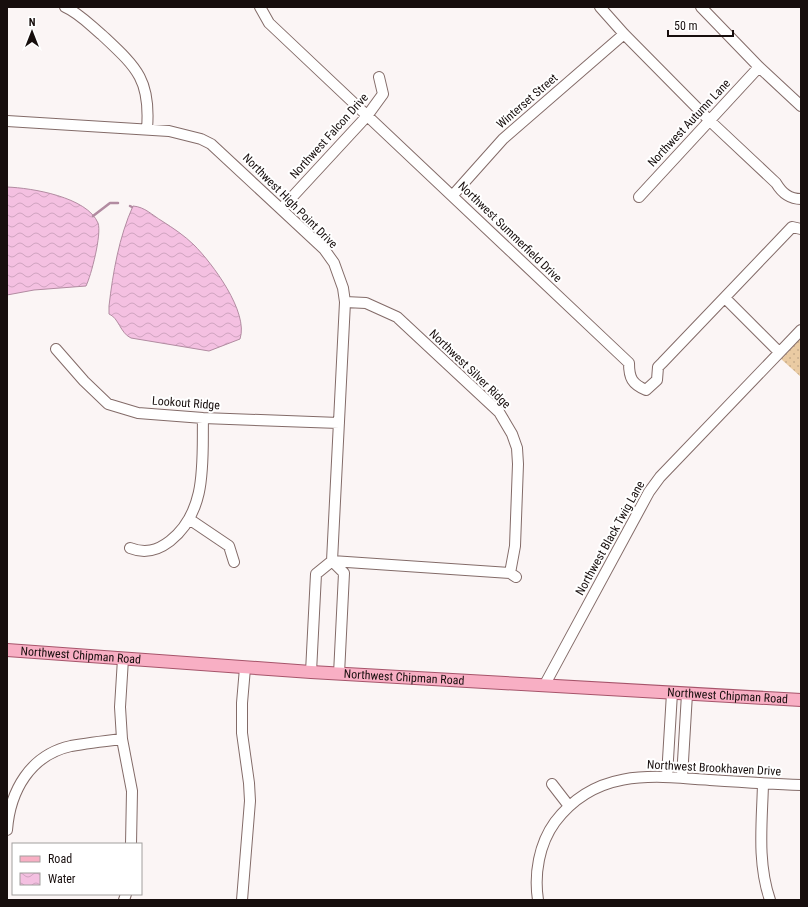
<svg xmlns="http://www.w3.org/2000/svg" width="808" height="907" viewBox="0 0 808 907" font-family="'Roboto Condensed',sans-serif">
  <style>
    .park { fill: url(#park-dots) }
    .water { fill: url(#water-waves); stroke: #b28ba1 }
    .lines { fill: none; stroke-linecap: round; stroke-linejoin: round }
    .stream { stroke: #b28ba1; stroke-width: 2.5 }
    .minor-casing { stroke: #836b68; stroke-width: 12 }
    .major-casing { stroke: #a6546a; stroke-width: 14 }
    .minor { stroke: #fff; stroke-width: 10 }
    .major { stroke: #f8afc4; stroke-width: 12 }
    .labels { text-anchor: middle; dominant-baseline: central; stroke-width: 4; stroke-linejoin: round; paint-order: stroke }
    .street-label { font-size: 12px; fill: #170e0d; stroke: #fff }
  </style>
  <defs>
    <pattern id="park-dots" width="8" height="8" patternUnits="userSpaceOnUse"><rect width="8" height="8" fill="#eacba3"/><path d="M2 2h.1M6 6h.1" fill="none" stroke="#c8ad8b" stroke-width="1.8" stroke-linecap="round"/></pattern>
    <pattern id="water-waves" width="16" height="10" patternUnits="userSpaceOnUse"><rect width="16" height="10" fill="#f4c0e1"/><path d="M0 5q4-4 8 0t8 0" fill="none" stroke="#d0a4c0"/></pattern>
  </defs>
  <rect width="100%" height="100%" fill="#fbf5f5"/>
  <!-- park -->
  <path class="park" d="M 801,338 L 801,377 L 781,359 Z"/>
  <!-- water -->
  <path class="water" d="M 7,187 C 32,188 87,197 98,223 C 102,234 91,276 86,286 L 34,290 L 7,295 Z
    M 133,206 C 145,207 152,215 162,221 C 173,228 185,236 194,245 C 212,263 249,312 240,339 L 209,351 L 131,338 C 120,333 119,318 109,314 L 109,306 C 113,272 119,237 133,206 Z"/>
  <g class="lines">
    <!-- stream -->
    <path class="stream" d="M 130,206 L 132,207
      M 93,216 L 110,203 L 118,203"/>
    <defs>
      <path id="minor" d="M 65,7 C 79,13 90,25 102,35 C 136,67 151,79 147,129
        M 260,7 L 269,23 L 629,363 C 629,378 632,384 646,390 L 657,380 L 658,367 L 662,363 L 792,227 L 801,229
        M 600,7 L 624,34 L 710,121 L 776,183 C 782,193 789,199 801,199
        M 701,7 L 759,67 L 801,106
        M 7,121 L 169,131 L 201,139 L 211,144 L 324,249 L 334,263 L 343,288 L 345,302 L 332,561 L 316,574 L 311,672
        M 453,195 L 503,139 L 624,34
        M 639,197 L 759,67
        M 282,208 L 367,116 L 383,94 L 379,77
        M 725,298 L 779,352
        M 345,302 L 366,303 L 397,317 L 499,412 L 512,434 L 517,448 L 518,464 L 515,546 L 510,573 L 516,577
        M 56,349 L 84,381 L 108,404 L 138,413 L 203,418 L 339,423
        M 189,519 L 229,546 L 234,562
        M 130,548 C 145,554 157,551 170,541 C 208,511 202,461 203,418
        M 332,561 L 510,573
        M 332,561 L 344,573 L 339,674
        M 123,659 L 120,707 L 122,739 L 132,791 L 131,844
        M 544,686 L 649,492 L 660,477 L 801,330
        M 667,776 L 672,693
        M 682,778 L 687,694
        M 552,784 L 569,806
        M 763,784 C 762,823 757,862 770,900
        M 7,830 C 10,791 30,755 71,746 C 88,743 105,741 122,739
        M 124,900 L 126,894
        M 242,900 L 250,801 L 249,783 L 242,733 L 242,703 L 245,668
        M 538,900 C 534,874 539,844 555,822 C 595,769 650,775 710,780 C 740,782 771,784 801,785"/>
      <g id="major">
        <path id="s1" d="M 7,650 L 311,672 L 801,700"/>
      </g>
    </defs>
    <!-- minor casing -->
    <use href="#minor" class="minor-casing"/>
    <!-- major casing -->
    <use href="#major" class="major-casing"/>
    <!-- minor -->
    <use href="#minor" class="minor"/>
    <!-- major -->
    <use href="#major" class="major"/>
  </g>
  <g class="labels">
    <!-- street labels -->
    <g class="street-label">
      <text transform="translate(527 101) rotate(-41)">Winterset Street</text>
      <text transform="translate(689 123) rotate(-47)">Northwest Autumn Lane</text>
      <text transform="translate(329 136) rotate(-48)">Northwest Falcon Drive</text>
      <text transform="translate(290 201) rotate(45)">Northwest High Point Drive</text>
      <text transform="translate(510 232) rotate(44)">Northwest Summerfield Drive</text>
      <text transform="translate(470 369) rotate(44)">Northwest Silver Ridge</text>
      <text transform="translate(186 403) rotate(4)">Lookout Ridge</text>
      <text transform="translate(610 538) rotate(-61)">Northwest Black Twig Lane</text>
      <text stroke="none"><textPath href="#s1" startOffset="74">Northwest Chipman Road</textPath></text>
      <text stroke="none"><textPath href="#s1" startOffset="398">Northwest Chipman Road</textPath></text>
      <text stroke="none"><textPath href="#s1" startOffset="722">Northwest Chipman Road</textPath></text>
      <text transform="translate(714 768) rotate(3)">Northwest Brookhaven Drive</text>
    </g>
  </g>
  <!-- border -->
  <rect width="808" height="907" fill="none" stroke="#170e0d" stroke-width="16"/>
  <!-- legend -->
  <rect x="12" y="843" width="130" height="52" fill="#ffffff" stroke="#a29f9e"/>
  <rect x="20" y="856" width="20" height="6" fill="#f8afc4" stroke="#a29f9e"/>
  <text x="48" y="863" font-size="12" fill="#170e0d">Road</text>
  <rect x="20" y="873" width="20" height="12" fill="url(#water-waves)" stroke="#a29f9e"/>
  <text x="48" y="883" font-size="12" fill="#170e0d">Water</text>
  <!-- north arrow -->
  <g transform="translate(32 32)" stroke="#ffffff" stroke-width="3" paint-order="stroke">
  <path d="M0-3L7 15L0 10L-7 15Z" fill="#170e0d"/>
  <text y="-6" font-size="11" font-weight="bold" text-anchor="middle" fill="#170e0d">N</text>
  </g>
  <!-- scale -->
  <path d="M668 30v6h65v-6" fill="none" stroke="#170e0d" stroke-width="2"/>
  <text x="674" y="30" font-size="12" fill="#170e0d" stroke="#ffffff" stroke-width="3" paint-order="stroke">50 m</text>
</svg>
